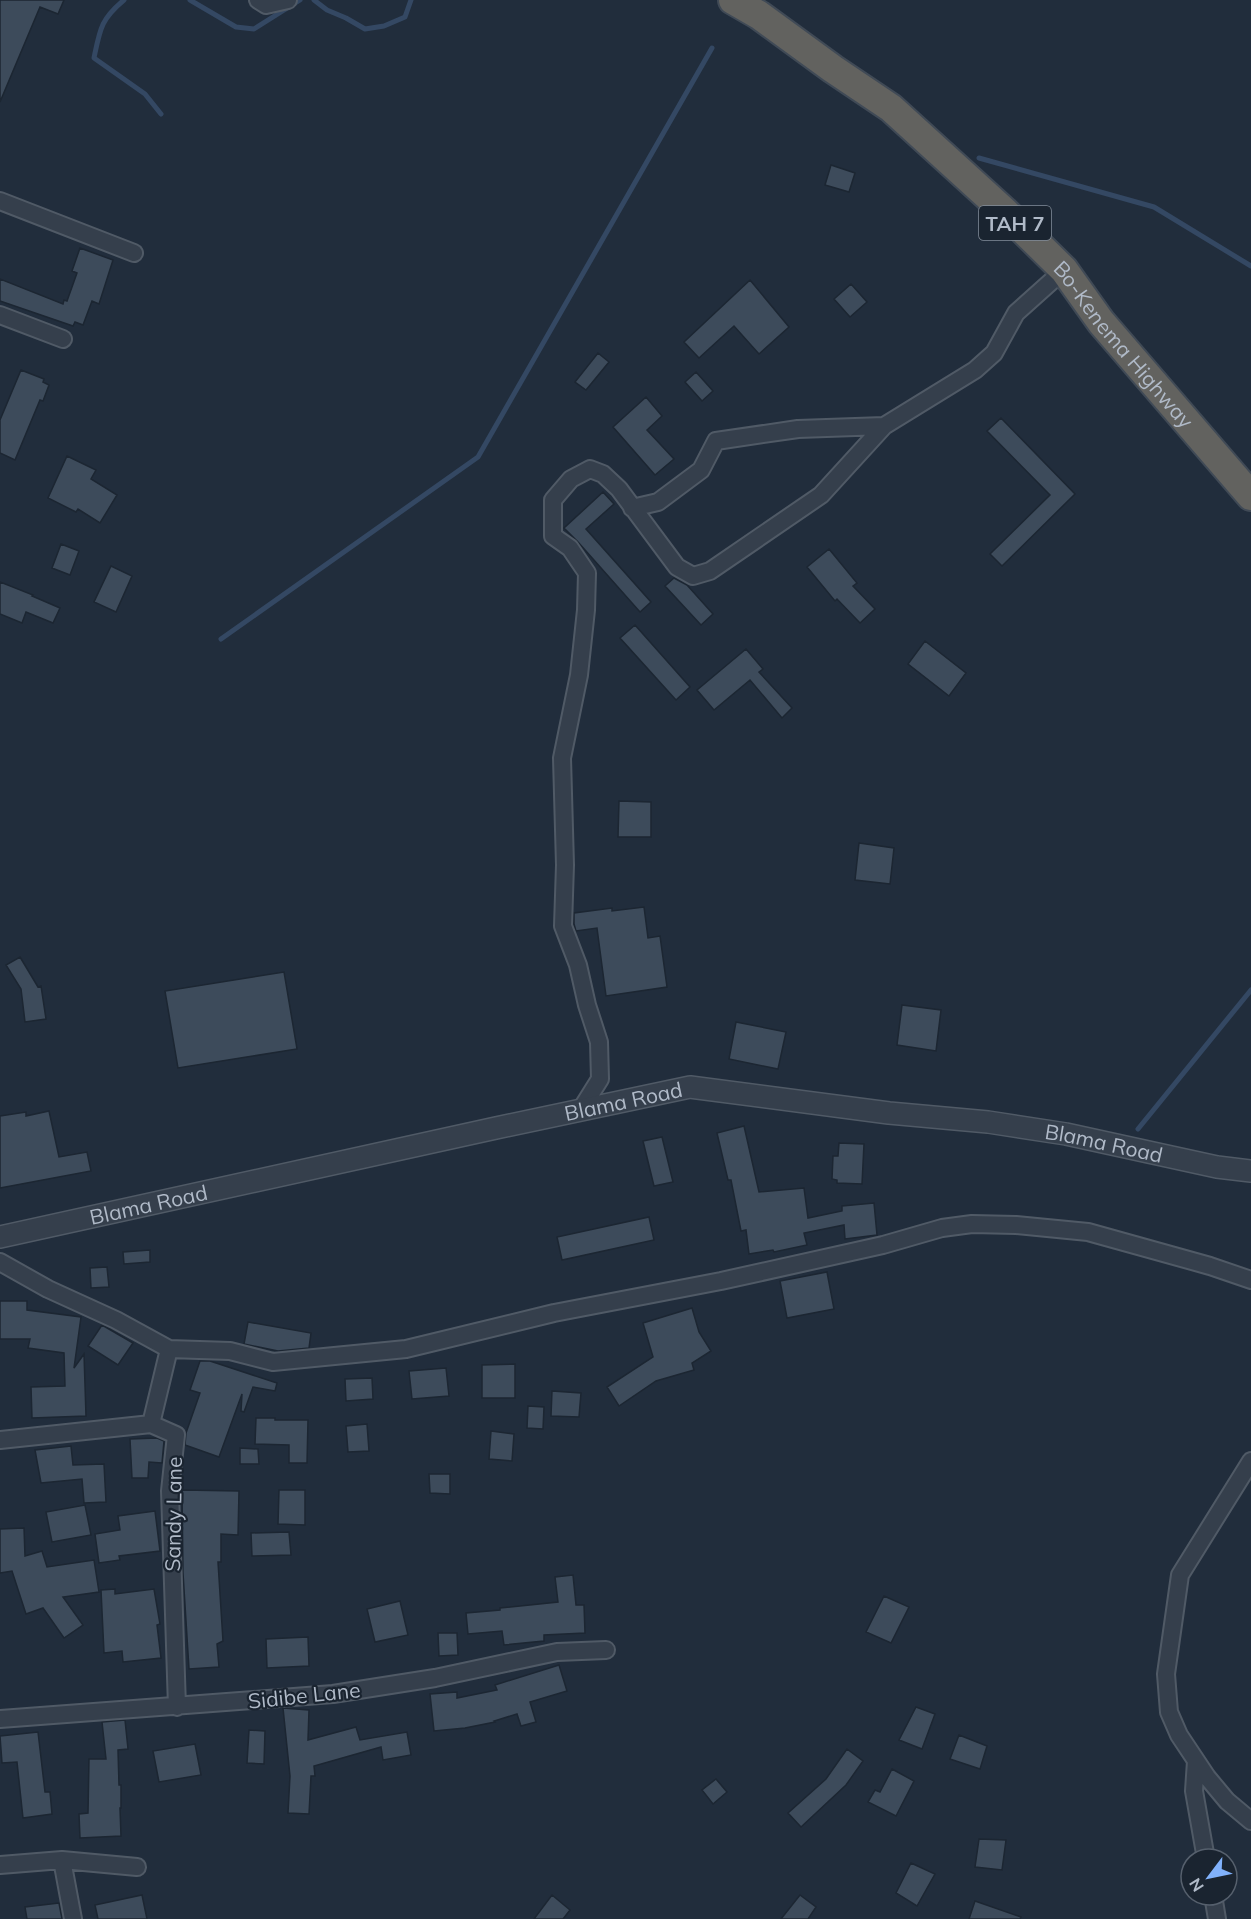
<svg xmlns="http://www.w3.org/2000/svg" width="1251" height="1919" viewBox="0 0 1251 1919" font-family="Mulish,sans-serif">
  <style>
    .lines { fill: none; stroke-linecap: round; stroke-linejoin: round }
    .stream { stroke: #344863; stroke-width: 5 }
    .building { fill: #3d4b5b; stroke: #1c2632; stroke-width: 1.5 }
    .minor-casing { stroke: #505a66; stroke-width: 20 }
    .tertiary-casing { stroke: #505a66; stroke-width: 24 }
    .trunk-casing { stroke: #404a56; stroke-width: 32 }
    .minor { stroke: #353f4c; stroke-width: 16 }
    .tertiary { stroke: #353f4c; stroke-width: 21 }
    .trunk { stroke: #62625f; stroke-width: 28 }
    .labels { text-anchor: middle; dominant-baseline: central; stroke-width: 4.5; stroke-linejoin: round; paint-order: stroke }
    .shield { fill: #1a2430; stroke: #838d9a; stroke-width: 1.5 }
    .shield-label { font-size: 20px; font-weight: bold; fill: #b0bac8 }
    .street-label { font-size: 21px; fill: #b0bac8; stroke: #1a2430 }
  </style>
  <rect width="100%" height="100%" fill="#212d3c"/>
  <g class="lines">
    <!-- stream -->
    <path class="stream" d="M 124,0 C 101,19 100,29 94,58 L 145,94 L 161,114
      M 190,0 L 236,27 L 254,29 L 300,0
      M 314,0 L 327,10 L 346,18 L 365,29 L 384,26 L 405,17 L 411,0
      M 979,158 L 1154,207 L 1251,266
      M 221,639 L 478,457 L 712,48
      M 1138,1129 L 1251,990"/>
  </g>
  <!-- building -->
  <path class="building" d="M 0,0 L 64,0 L 58,14 L 40,7 L 0,102 Z
    M 831,165 L 855,173 L 849,192 L 825,185 Z
    M 80,248 L 113,260 L 99,304 L 92,301 L 83,325 L 75,322 L 73,326 L 0,301 L 0,279 L 63,304 L 64,300 L 67,301 L 77,273 L 72,271 Z
    M 750,280 L 789,327 L 759,354 L 734,326 L 699,358 L 684,342 Z
    M 851,284 L 867,302 L 850,317 L 834,299 Z
    M 598,353 L 609,362 L 586,390 L 575,382 Z
    M 21,370 L 44,379 L 43,382 L 49,385 L 43,401 L 40,400 L 15,460 L 0,453 L 0,420 Z
    M 696,372 L 713,391 L 702,401 L 685,382 Z
    M 646,397 L 662,416 L 647,430 L 674,459 L 655,475 L 613,427 Z
    M 1001,418 L 1075,494 L 1002,566 L 990,554 L 1050,495 L 987,431 Z
    M 67,456 L 96,470 L 91,479 L 117,495 L 100,523 L 78,509 L 76,512 L 48,498 Z
    M 603,492 L 614,504 L 586,529 L 651,602 L 640,612 L 578,542 L 564,528 Z
    M 61,544 L 79,551 L 70,575 L 52,568 Z
    M 829,549 L 857,583 L 853,586 L 875,609 L 860,623 L 837,599 L 835,601 L 807,567 Z
    M 111,566 L 132,576 L 116,612 L 94,602 Z
    M 674,578 L 687,585 L 713,614 L 701,625 L 665,586 Z
    M 0,582 L 33,595 L 32,596 L 60,608 L 53,623 L 26,612 L 22,623 L 0,614 Z
    M 635,625 L 690,687 L 676,700 L 620,638 Z
    M 925,641 L 966,673 L 949,696 L 908,664 Z
    M 746,649 L 763,669 L 759,672 L 792,708 L 782,718 L 750,680 L 714,710 L 697,690 Z
    M 619,801 L 651,802 L 651,837 L 618,837 Z
    M 859,843 L 894,848 L 890,884 L 855,880 Z
    M 644,907 L 648,938 L 660,936 L 667,987 L 606,996 L 597,928 L 576,931 L 574,924 L 574,913 L 612,908 L 612,911 Z
    M 20,957 L 38,987 L 41,986 L 46,1019 L 25,1022 L 21,989 L 6,965 Z
    M 284,972 L 297,1049 L 178,1068 L 165,991 Z
    M 902,1005 L 941,1010 L 936,1051 L 897,1045 Z
    M 736,1022 L 786,1032 L 778,1069 L 729,1059 Z
    M 49,1111 L 59,1157 L 87,1152 L 91,1171 L 0,1188 L 0,1116 L 26,1112 L 26,1116 Z
    M 744,1126 L 759,1192 L 804,1188 L 808,1218 L 842,1211 L 842,1206 L 874,1203 L 877,1235 L 845,1239 L 844,1225 L 804,1233 L 807,1245 L 774,1252 L 773,1250 L 749,1254 L 746,1230 L 741,1231 L 731,1180 L 728,1180 L 717,1133 Z
    M 662,1137 L 673,1182 L 654,1186 L 643,1141 Z
    M 839,1143 L 864,1144 L 862,1184 L 837,1183 L 837,1180 L 832,1179 L 833,1156 L 838,1156 Z
    M 649,1217 L 654,1240 L 562,1260 L 557,1237 Z
    M 150,1250 L 150,1262 L 124,1264 L 123,1252 Z
    M 107,1267 L 109,1287 L 91,1288 L 90,1268 Z
    M 827,1272 L 834,1309 L 787,1318 L 780,1281 Z
    M 0,1301 L 27,1301 L 27,1310 L 81,1317 L 74,1368 L 84,1354 L 86,1416 L 32,1418 L 31,1387 L 65,1386 L 64,1353 L 28,1348 L 30,1339 L 0,1339 Z
    M 692,1308 L 699,1332 L 711,1351 L 692,1363 L 694,1370 L 656,1381 L 619,1406 L 607,1387 L 653,1357 L 643,1323 Z
    M 248,1322 L 311,1333 L 309,1348 L 278,1351 L 244,1344 Z
    M 102,1325 L 133,1343 L 118,1365 L 88,1346 Z
    M 200,1361 L 210,1361 L 277,1383 L 275,1391 L 253,1387 L 244,1412 L 241,1411 L 242,1394 L 219,1457 L 185,1445 L 186,1433 L 200,1393 L 190,1390 Z
    M 515,1364 L 515,1398 L 482,1398 L 482,1365 Z
    M 446,1368 L 449,1396 L 412,1399 L 409,1371 Z
    M 372,1378 L 373,1399 L 346,1401 L 345,1379 Z
    M 552,1391 L 581,1393 L 579,1417 L 551,1416 Z
    M 528,1406 L 544,1407 L 543,1429 L 527,1428 Z
    M 256,1418 L 275,1418 L 275,1420 L 308,1420 L 307,1463 L 289,1463 L 289,1445 L 255,1444 Z
    M 367,1424 L 369,1451 L 348,1452 L 346,1426 Z
    M 491,1431 L 514,1434 L 512,1461 L 489,1459 Z
    M 157,1438 L 164,1441 L 162,1463 L 149,1462 L 148,1478 L 132,1478 L 130,1439 Z
    M 71,1446 L 73,1465 L 104,1464 L 106,1502 L 84,1503 L 82,1479 L 41,1483 L 35,1450 Z
    M 240,1448 L 258,1449 L 259,1464 L 240,1464 Z
    M 429,1474 L 450,1474 L 450,1494 L 430,1493 Z
    M 182,1490 L 239,1491 L 238,1535 L 221,1534 L 221,1562 L 218,1562 L 223,1641 L 217,1644 L 219,1667 L 189,1669 L 183,1573 Z
    M 279,1490 L 305,1490 L 305,1525 L 278,1524 Z
    M 85,1505 L 91,1535 L 52,1542 L 46,1512 Z
    M 155,1511 L 160,1551 L 119,1556 L 120,1560 L 99,1563 L 95,1534 L 120,1530 L 118,1516 Z
    M 24,1528 L 25,1556 L 42,1551 L 47,1567 L 94,1560 L 99,1592 L 63,1597 L 83,1625 L 64,1638 L 43,1608 L 26,1614 L 12,1571 L 0,1573 L 0,1529 Z
    M 289,1532 L 291,1555 L 252,1556 L 251,1533 Z
    M 573,1575 L 576,1605 L 584,1605 L 585,1633 L 544,1635 L 544,1641 L 504,1645 L 502,1631 L 468,1634 L 466,1613 L 500,1610 L 500,1608 L 558,1602 L 555,1577 Z
    M 115,1589 L 115,1594 L 154,1589 L 160,1624 L 157,1625 L 161,1658 L 123,1662 L 122,1651 L 104,1653 L 101,1590 Z
    M 884,1596 L 909,1607 L 891,1643 L 866,1632 Z
    M 400,1601 L 408,1635 L 375,1642 L 367,1609 Z
    M 438,1633 L 457,1633 L 458,1655 L 439,1656 Z
    M 308,1637 L 309,1666 L 267,1668 L 266,1639 Z
    M 559,1665 L 567,1691 L 530,1702 L 536,1722 L 521,1726 L 517,1714 L 494,1721 L 495,1722 L 465,1728 L 434,1731 L 430,1694 L 457,1692 L 457,1698 L 497,1690 L 495,1685 Z
    M 916,1707 L 935,1714 L 922,1749 L 899,1740 Z
    M 283,1708 L 309,1710 L 308,1740 L 356,1727 L 360,1740 L 407,1732 L 411,1755 L 383,1760 L 381,1747 L 314,1766 L 315,1776 L 311,1776 L 309,1814 L 288,1813 L 290,1776 Z
    M 125,1720 L 128,1749 L 118,1750 L 119,1785 L 121,1785 L 121,1808 L 120,1808 L 121,1836 L 80,1838 L 79,1814 L 88,1813 L 89,1759 L 106,1759 L 102,1722 Z
    M 249,1730 L 265,1731 L 264,1764 L 247,1763 Z
    M 38,1732 L 45,1792 L 50,1792 L 52,1814 L 23,1818 L 17,1762 L 2,1763 L 0,1736 Z
    M 959,1735 L 987,1746 L 980,1769 L 950,1759 Z
    M 195,1744 L 201,1775 L 159,1782 L 153,1751 Z
    M 847,1749 L 863,1761 L 846,1785 L 801,1827 L 788,1813 L 826,1779 Z
    M 892,1769 L 914,1781 L 896,1816 L 868,1802 L 875,1790 L 880,1792 Z
    M 716,1779 L 727,1792 L 713,1804 L 702,1790 Z
    M 979,1839 L 1006,1840 L 1002,1870 L 975,1867 Z
    M 911,1863 L 935,1874 L 917,1906 L 896,1893 Z
    M 142,1895 L 147,1919 L 98,1919 L 95,1905 Z
    M 552,1895 L 570,1910 L 563,1919 L 534,1919 Z
    M 800,1895 L 816,1907 L 808,1919 L 781,1919 Z
    M 975,1901 L 1021,1917 L 1020,1919 L 969,1919 Z
    M 59,1903 L 62,1919 L 27,1919 L 25,1907 Z"/>
  <g class="lines">
    <defs>
      <path id="minor" d="M 258,0 L 266,5 L 288,0
        M 0,201 L 134,253
        M 0,315 L 63,339
        M 632,508 L 658,502 L 701,470 L 716,441 L 798,429 L 884,426
        M 580,1111 L 600,1079 L 599,1042 L 587,1005 L 578,965 L 563,926 L 565,865 L 562,758 L 579,675 L 586,610 L 587,573 L 570,548 L 553,536 L 553,500 L 571,479 L 590,469 L 603,474 L 619,489 L 677,567 L 693,576 L 710,571 L 821,495 L 884,426 L 975,370 L 994,353 L 1016,313 L 1064,270
        M 0,1262 L 48,1289 L 116,1320 L 169,1349 L 151,1424 L 176,1435 L 170,1491 L 177,1707
        M 169,1349 L 230,1351 L 273,1362 L 406,1349 L 554,1313 L 721,1281 L 883,1245 L 942,1228 L 972,1224 L 1016,1225 L 1088,1232 L 1210,1266 L 1251,1280
        M 0,1440 L 151,1424
        M 1251,1461 L 1180,1575 L 1166,1674 L 1169,1712 L 1179,1735 L 1207,1777 L 1227,1801 L 1251,1821
        M 0,1719 L 333,1694 L 435,1678 L 557,1652 L 606,1650
        M 1196,1761 L 1194,1791 L 1206,1859
        M 62,1860 L 73,1919
        M 0,1865 L 62,1860 L 137,1867
        M 1213,1895 L 1217,1919"/>
      <g id="tertiary">
        <path id="s1" d="M 0,1237 L 496,1128 L 690,1087 L 889,1113 L 988,1122 L 1066,1134 L 1217,1167 L 1251,1171"/>
      </g>
      <g id="trunk">
        <path id="s2" d="M 733,0 L 759,15 L 833,69 L 891,108 L 1004,211 L 1064,270 L 1101,322 L 1251,496"/>
      </g>
    </defs>
    <!-- minor casing -->
    <use href="#minor" class="minor-casing"/>
    <!-- tertiary casing -->
    <use href="#tertiary" class="tertiary-casing"/>
    <!-- trunk casing -->
    <use href="#trunk" class="trunk-casing"/>
    <!-- minor -->
    <use href="#minor" class="minor"/>
    <!-- tertiary -->
    <use href="#tertiary" class="tertiary"/>
    <!-- trunk -->
    <use href="#trunk" class="trunk"/>
  </g>
  <g class="labels">
    <!-- shield labels -->
    <rect class="shield" x="979" y="206" width="72" height="34" rx="4.5"/>
    <g class="shield-label">
      <text x="1015" y="223">TAH 7</text>
    </g>
    <!-- street labels -->
    <g class="street-label">
      <text stroke="none"><textPath href="#s2" startOffset="524">Bo-Kenema Highway</textPath></text>
      <text stroke="none"><textPath href="#s1" startOffset="638">Blama Road</textPath></text>
      <text stroke="none"><textPath href="#s1" startOffset="1124">Blama Road</textPath></text>
      <text stroke="none"><textPath href="#s1" startOffset="152">Blama Road</textPath></text>
      <text transform="translate(173 1514) rotate(-89)">Sandy Lane</text>
      <text transform="translate(304 1695) rotate(-6)">Sidibe Lane</text>
    </g>
  </g>
  <!-- north arrow -->
  <g transform="translate(1209 1877) rotate(238)"><circle r="28" fill="#1a2430" stroke="#56606d" stroke-width="1.5"/>
  <path d="M0-4.5L10 22L0 15L-10 22Z" fill="#81b2fc"/>
  <text y="-9" font-size="16" font-weight="bold" text-anchor="middle" fill="#b0bac8">N</text>
  </g>
</svg>
